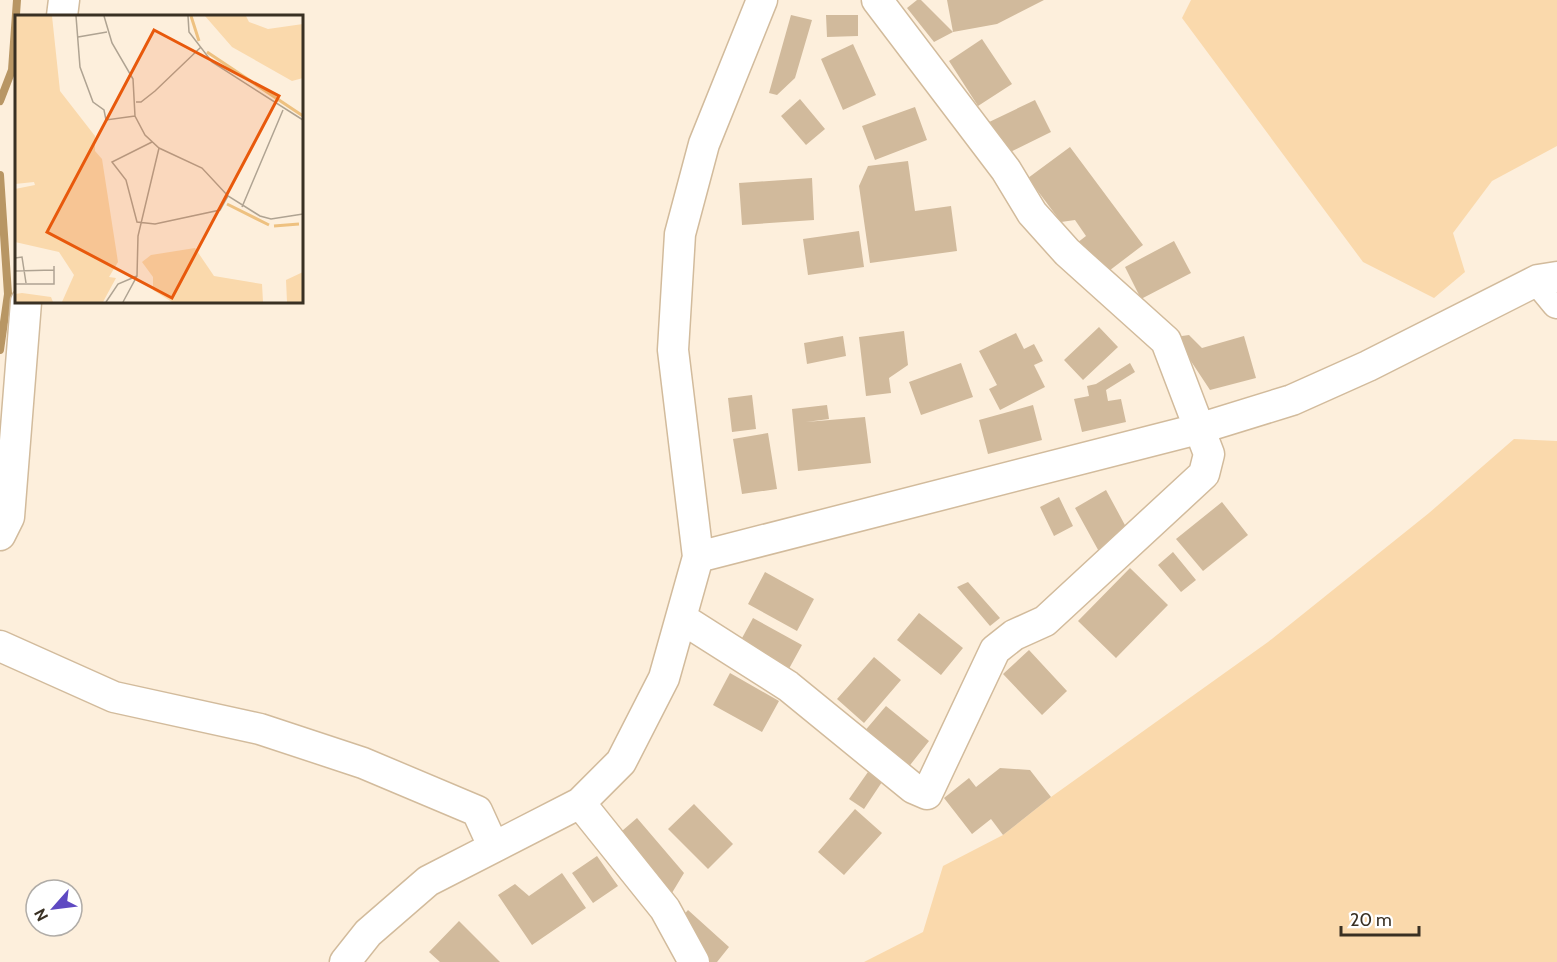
<svg xmlns="http://www.w3.org/2000/svg" width="1557" height="962" viewBox="0 0 1557 962" font-family="Cabin,sans-serif">
  <style>
    .green { fill: #fad9ac }
    .lines { fill: none; stroke-linecap: round; stroke-linejoin: round }
    .stream { stroke: #b89664; stroke-width: 8 }
    .building { fill: #d1ba9c }
    .minor-casing { stroke: #d2bb9c; stroke-width: 33 }
    .minor { stroke: #fff; stroke-width: 30 }
    .inset-river { fill: none; stroke: #eec180; stroke-width: 3 }
    .inset-road { fill: none; stroke: #afa392; stroke-width: 1.5 }
    .view { fill: #e8590c; fill-opacity: 0.15; stroke: #e8590c; stroke-width: 3 }
    .inset-edge { fill: none; stroke: #393023; stroke-width: 3 }
  </style>
  <rect width="100%" height="100%" fill="#fdefdc"/>
  <!-- green -->
  <path class="green" d="M 1191,0 L 1557,0 L 1557,146 L 1492,181 L 1453,233 L 1465,272 L 1434,298 L 1363,262 L 1182,18 Z
    M 1514,439 L 1557,441 L 1557,962 L 864,962 L 923,932 L 943,866 L 1003,835 L 1051,797 L 1268,642 L 1429,513 Z"/>
  <g class="lines">
    <!-- stream -->
    <path class="stream" d="M 0,101 L 12,70 L 17,0
      M 0,175 L 8,294 L 0,350"/>
  </g>
  <!-- building -->
  <path class="building" d="M 917,0 L 921,0 L 953,32 L 947,0 L 1044,0 L 997,24 L 953,32 L 934,42 L 907,8 Z
    M 791,15 L 812,20 L 795,78 L 777,95 L 769,93 Z
    M 826,15 L 858,15 L 858,36 L 827,37 Z
    M 982,39 L 1012,84 L 978,106 L 949,61 Z
    M 853,44 L 876,95 L 843,110 L 821,59 Z
    M 800,99 L 825,129 L 806,145 L 781,116 Z
    M 1035,100 L 1051,132 L 1000,157 L 985,124 Z
    M 915,107 L 927,140 L 875,160 L 862,126 Z
    M 1070,147 L 1143,245 L 1097,280 L 1073,246 L 1086,236 L 1075,220 L 1061,222 L 1028,178 Z
    M 908,161 L 915,211 L 951,206 L 957,251 L 870,263 L 859,186 L 868,166 Z
    M 812,178 L 814,220 L 742,225 L 739,183 Z
    M 859,231 L 864,267 L 808,275 L 803,239 Z
    M 1174,241 L 1191,273 L 1141,299 L 1125,267 Z
    M 1099,327 L 1118,347 L 1083,380 L 1064,360 Z
    M 904,331 L 908,365 L 889,378 L 891,393 L 866,396 L 859,337 Z
    M 1016,333 L 1024,349 L 1034,344 L 1043,361 L 1034,365 L 1045,387 L 1000,410 L 989,389 L 997,385 L 979,351 Z
    M 1189,335 L 1202,348 L 1244,336 L 1256,378 L 1210,390 L 1175,337 Z
    M 843,336 L 846,356 L 807,364 L 804,343 Z
    M 961,363 L 973,397 L 921,415 L 909,382 Z
    M 1130,363 L 1135,372 L 1106,390 L 1108,401 L 1121,399 L 1126,422 L 1082,432 L 1074,399 L 1089,396 L 1087,386 L 1096,384 Z
    M 752,395 L 756,429 L 732,432 L 728,398 Z
    M 827,405 L 829,419 L 806,422 L 865,417 L 871,463 L 798,471 L 792,409 Z
    M 1033,405 L 1042,440 L 988,454 L 979,420 Z
    M 768,433 L 777,489 L 742,494 L 733,439 Z
    M 1106,490 L 1133,540 L 1102,557 L 1075,508 Z
    M 1059,497 L 1073,526 L 1054,536 L 1040,507 Z
    M 1222,502 L 1248,535 L 1203,571 L 1176,539 Z
    M 1173,552 L 1196,580 L 1181,592 L 1158,565 Z
    M 1130,568 L 1168,605 L 1116,658 L 1078,621 Z
    M 765,572 L 814,599 L 797,631 L 748,604 Z
    M 968,582 L 1000,618 L 990,626 L 957,587 Z
    M 919,613 L 963,648 L 941,675 L 897,640 Z
    M 753,618 L 802,645 L 785,676 L 736,649 Z
    M 1029,650 L 1067,691 L 1042,715 L 1003,674 Z
    M 874,657 L 901,680 L 864,723 L 837,699 Z
    M 730,673 L 779,701 L 762,732 L 713,705 Z
    M 886,706 L 929,741 L 907,769 L 863,733 Z
    M 1000,768 L 1030,770 L 1051,797 L 1003,835 L 991,819 L 972,834 L 944,798 L 969,778 L 976,787 Z
    M 868,772 L 882,782 L 864,809 L 849,799 Z
    M 694,804 L 733,844 L 708,869 L 668,829 Z
    M 855,809 L 882,833 L 844,875 L 818,852 Z
    M 637,818 L 684,873 L 658,916 L 600,850 Z
    M 597,856 L 618,886 L 593,903 L 572,873 Z
    M 562,873 L 586,908 L 532,945 L 498,895 L 515,884 L 529,896 Z
    M 688,910 L 729,947 L 717,962 L 693,962 L 664,937 Z
    M 459,921 L 500,962 L 440,962 L 429,952 Z"/>
  <g class="lines">
    <defs>
      <path id="minor" d="M 62,16 L 64,0
        M 1538,280 L 1557,303
        M 0,535 L 9,517 L 26,302
        M 698,557 L 1198,429 L 1292,400 L 1368,366 L 1538,280 L 1557,277
        M 681,618 L 788,686 L 913,788 L 927,794 L 995,650 L 1014,635 L 1045,621 L 1204,474 L 1209,454 L 1166,341 L 1067,252 L 1032,213 L 1006,170 L 877,0
        M 0,646 L 114,697 L 260,729 L 363,763 L 477,811 L 493,846
        M 580,803 L 665,909 L 694,962
        M 345,962 L 368,933 L 428,881 L 580,803 L 621,762 L 664,678 L 698,557 L 673,350 L 680,234 L 704,144 L 762,0"/>
    </defs>
    <!-- minor casing -->
    <use href="#minor" class="minor-casing"/>
    <!-- minor -->
    <use href="#minor" class="minor"/>
  </g>
  <!-- overview -->
  <g transform="translate(15 15)">
    <rect width="288" height="288" fill="#fdefdc"/>
    <path d="M 0,1 L 37,1 L 45,76 L 80,121 L 80,136 L 87,144 L 103,247 L 94,262 L 101,263 L 88,287 L 47,287 L 59,260 L 44,237 L 0,227 L 0,174 L 20,170 L 19,167 L 0,169 ZM 190,1 L 231,1 L 234,7 L 253,14 L 288,9 L 288,63 L 277,66 L 217,32 ZM 180,233 L 199,261 L 247,269 L 248,287 L 157,287 L 138,275 L 138,262 L 127,247 L 136,240 ZM 288,257 L 288,287 L 272,287 L 271,265 ZM 7,278 L 36,282 L 38,287 L 0,287 L 0,279 Z" fill="#fad9ac"/>
    <path class="inset-river" d="M 176,1 L 184,26M 192,37 L 288,101M 212,189 L 254,210M 259,211 L 284,209"/>
    <path class="inset-road" d="M 61,1 L 65,52 L 78,87 L 89,95 L 91,105 L 120,101M 89,1 L 97,28 L 118,64 L 120,101 L 130,120 L 144,133 L 187,153 L 213,181 L 245,201 L 256,204 L 288,199M 173,1 L 174,17 L 197,47 L 288,105M 63,22 L 92,17M 121,87 L 126,87 L 140,76 L 186,32M 137,127 L 97,147 L 111,165 L 122,207 L 140,209 L 205,195 L 213,181M 227,192 L 268,95M 0,243 L 7,242 L 11,268M 0,256 L 39,255M 0,269 L 39,269 L 39,251M 91,287 L 103,269 L 122,261M 108,287 L 122,261 L 123,221 L 144,133"/>
    <path class="view" d="M 139,15 L 264,81 L 157,283 L 32,217 Z"/>
    <rect width="288" height="288" class="inset-edge"/>
  </g>
  <!-- north arrow -->
  <g transform="translate(54 908) rotate(242)"><circle r="28" fill="#ffffff" stroke="#b0aca7" stroke-width="1.5"/>
  <path d="M0-4.5L10 22L0 15L-10 22Z" fill="#5e49c2"/>
  <text y="-9" font-size="16" font-weight="bold" text-anchor="middle" fill="#393023">N</text>
  </g>
  <!-- scale -->
  <path d="M1341 926v9h78v-9" fill="none" stroke="#393023" stroke-width="3"/>
  <text x="1350" y="926" font-size="18" fill="#393023" stroke="#ffffff" stroke-width="4.5" paint-order="stroke">20 m</text>
</svg>
